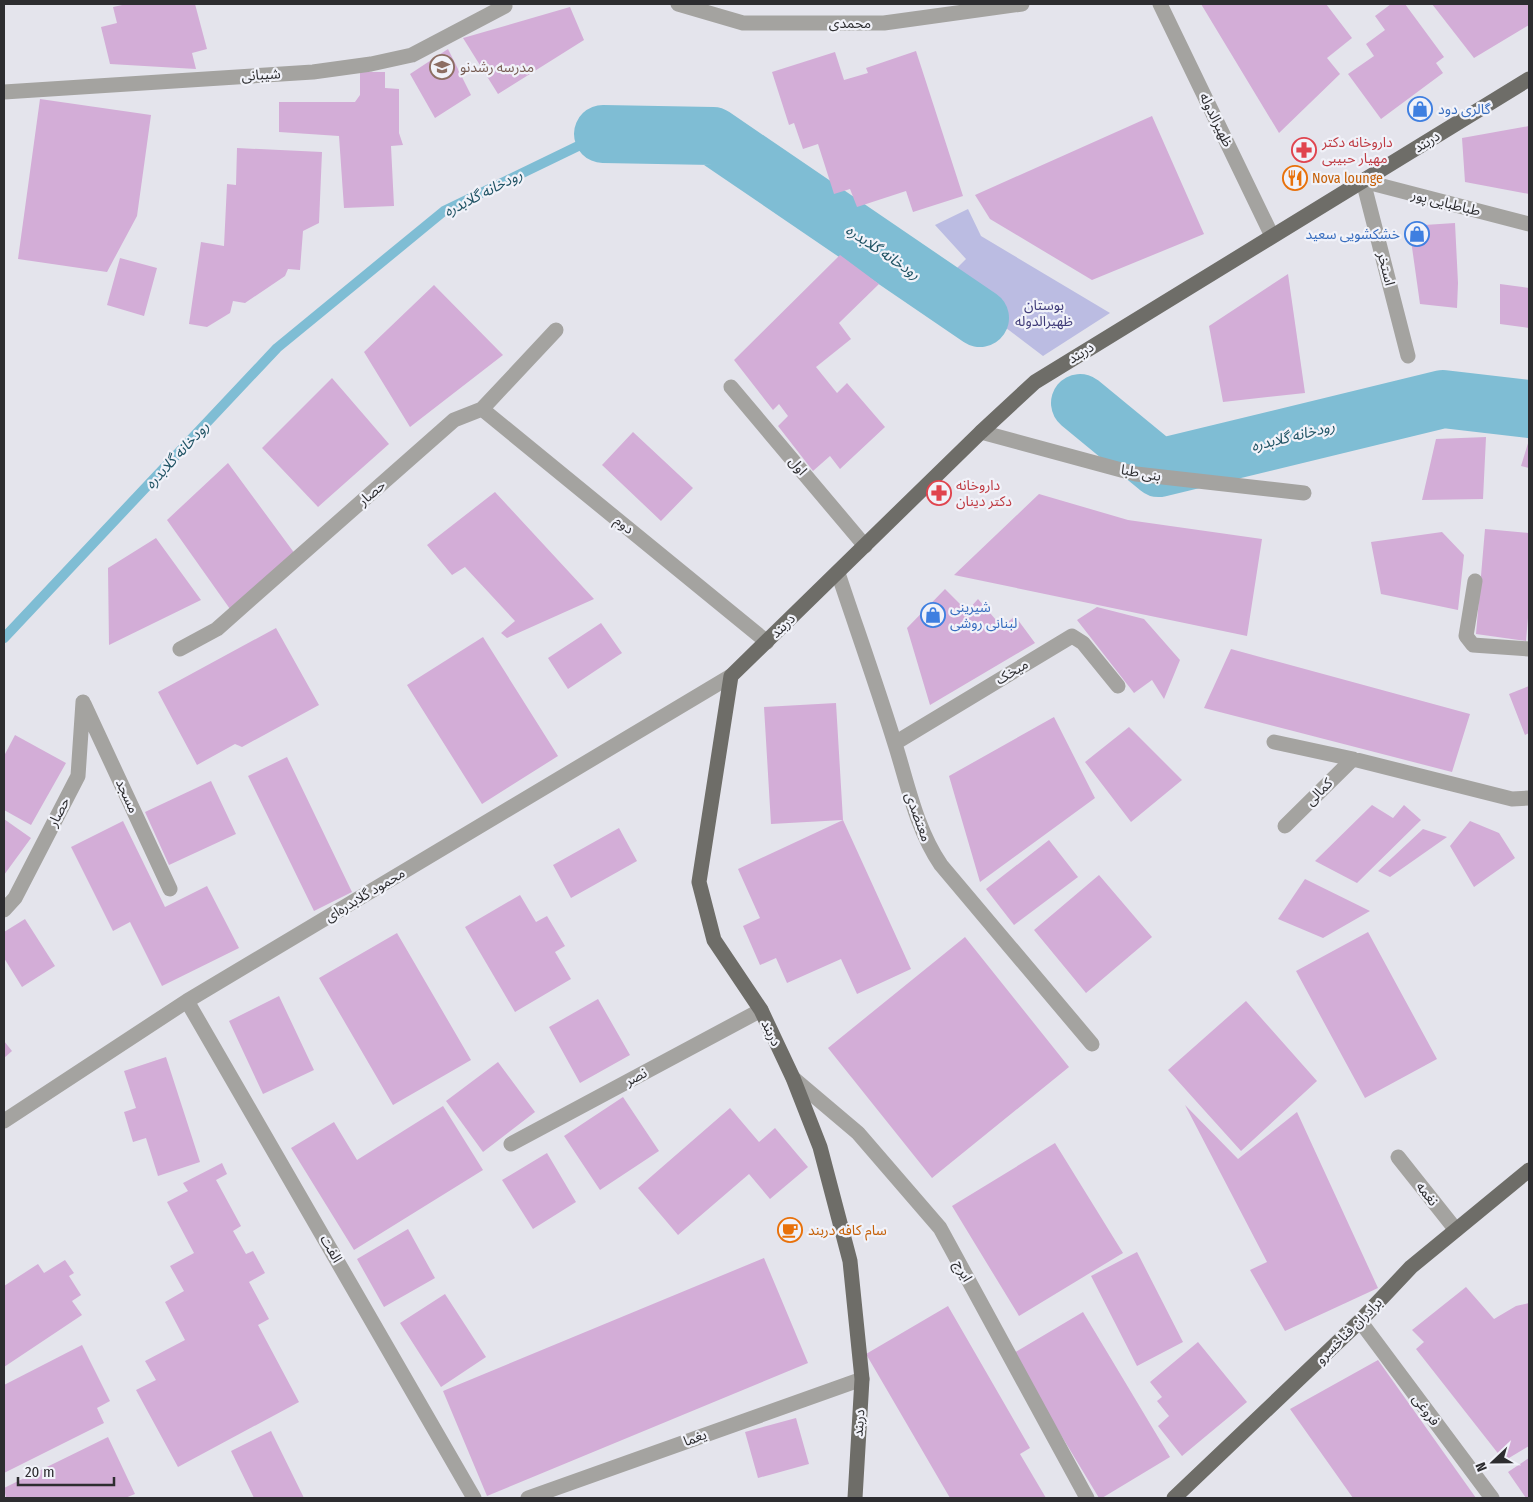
<svg xmlns="http://www.w3.org/2000/svg" width="1533" height="1502" viewBox="0 0 1533 1502" font-family="'Fira Sans Condensed','Noto Sans Arabic',sans-serif">
  <style>
    .green { fill: #bbbce2 }
    .lines { fill: none; stroke-linecap: round; stroke-linejoin: round }
    .stream { stroke: #7fbdd4; stroke-width: 10 }
    .river { stroke: #7fbdd4; stroke-width: 58 }
    .building { fill: #d3add7 }
    .minor { stroke: #a4a3a0; stroke-width: 15 }
    .major { stroke: #6e6d68; stroke-width: 15 }
    .labels { text-anchor: middle; dominant-baseline: central; stroke-width: 4.5; stroke-linejoin: round; paint-order: stroke }
    .street-label { font-size: 14px; fill: #2d2d30; stroke: #f1f2f9 }
    .education-label { font-size: 14px; fill: #785e54; stroke: #f1f2f9; text-anchor: start }
    .shop-label { font-size: 14px; fill: #366cbe; stroke: #f1f2f9; text-anchor: start }
    .health-label { font-size: 14px; fill: #be3a42; stroke: #f1f2f9; text-anchor: start }
    .food-label { font-size: 14px; fill: #c56008; stroke: #f1f2f9; text-anchor: start }
    .park-label { font-size: 14px; fill: #3f3b78; stroke: #f1f2f9 }
    .water-label { font-size: 15px; font-style: italic; fill: #215465; stroke: #f1f2f9 }
  </style>
  <rect width="100%" height="100%" fill="#e4e4ec"/>
  <!-- green -->
  <path class="green" d="M 968,209 L 981,236 L 1110,313 L 1043,356 L 944,281 L 966,259 L 935,225 Z"/>
  <g class="lines">
    <!-- stream -->
    <path class="stream" d="M 4,638 L 277,348 L 444,211 L 603,134"/>
    <!-- river -->
    <path class="river" d="M 603,134 L 713,136 L 980,318
      M 1080,403 L 1159,468 L 1443,399 L 1529,409"/>
  </g>
  <!-- building -->
  <path class="building" d="M 127,4 L 195,4 L 207,49 L 192,53 L 196,69 L 110,64 L 101,27 L 117,23 L 113,7 Z
    M 1201,4 L 1326,4 L 1352,38 L 1327,58 L 1340,74 L 1279,133 Z
    M 1391,4 L 1405,4 L 1444,57 L 1436,63 L 1443,73 L 1381,119 L 1348,74 L 1374,56 L 1366,44 L 1385,30 L 1375,16 Z
    M 1432,4 L 1529,4 L 1529,25 L 1474,58 Z
    M 570,7 L 584,40 L 498,94 L 463,38 Z
    M 448,49 L 471,95 L 435,118 L 410,74 Z
    M 916,51 L 963,196 L 913,212 L 906,191 L 857,207 L 850,189 L 834,194 L 818,144 L 803,149 L 794,123 L 789,125 L 772,72 L 835,52 L 844,80 L 868,73 L 866,68 Z
    M 360,72 L 385,72 L 385,88 L 399,89 L 399,133 L 403,145 L 391,146 L 394,206 L 344,208 L 339,136 L 279,132 L 279,102 L 355,102 L 360,95 Z
    M 40,99 L 151,115 L 137,216 L 107,272 L 18,259 Z
    M 1152,116 L 1204,234 L 1092,280 L 990,219 L 975,195 Z
    M 1529,126 L 1529,194 L 1465,182 L 1462,138 Z
    M 237,148 L 322,152 L 319,223 L 303,231 L 300,270 L 288,269 L 285,276 L 245,303 L 233,301 L 230,313 L 207,327 L 189,324 L 201,242 L 224,246 L 227,184 L 236,185 Z
    M 1455,223 L 1458,283 L 1457,308 L 1420,304 L 1409,226 Z
    M 840,255 L 879,284 L 839,323 L 851,339 L 816,367 L 837,393 L 847,383 L 885,427 L 840,469 L 830,456 L 813,471 L 778,426 L 788,416 L 779,404 L 773,410 L 734,360 Z
    M 120,258 L 157,268 L 144,316 L 107,305 Z
    M 1288,274 L 1305,393 L 1223,402 L 1209,326 Z
    M 1500,284 L 1529,288 L 1529,328 L 1500,324 Z
    M 434,285 L 503,355 L 410,427 L 364,352 Z
    M 332,378 L 389,444 L 318,507 L 262,448 Z
    M 633,432 L 693,488 L 661,521 L 602,465 Z
    M 1486,437 L 1483,499 L 1422,500 L 1436,439 Z
    M 1529,440 L 1529,468 L 1521,466 Z
    M 228,463 L 298,558 L 230,609 L 167,520 Z
    M 495,492 L 594,599 L 507,638 L 501,633 L 515,621 L 465,567 L 452,575 L 427,545 Z
    M 1039,494 L 1128,520 L 1262,539 L 1247,636 L 954,575 Z
    M 1485,529 L 1529,533 L 1529,606 L 1526,641 L 1476,634 Z
    M 1442,532 L 1464,555 L 1458,610 L 1381,594 L 1371,542 Z
    M 156,538 L 201,600 L 109,645 L 108,568 Z
    M 945,589 L 967,611 L 978,599 L 1002,627 L 1015,616 L 1035,643 L 930,705 L 907,628 Z
    M 1097,607 L 1144,619 L 1180,660 L 1164,699 L 1152,680 L 1134,693 L 1077,620 Z
    M 601,623 L 622,653 L 568,689 L 548,658 Z
    M 276,628 L 319,705 L 242,747 L 235,744 L 197,765 L 158,692 Z
    M 483,637 L 558,756 L 482,804 L 407,685 Z
    M 1231,649 L 1470,714 L 1452,772 L 1204,708 Z
    M 1529,686 L 1529,733 L 1525,735 L 1509,694 Z
    M 836,703 L 843,820 L 771,824 L 764,707 Z
    M 1054,717 L 1095,798 L 980,882 L 949,776 Z
    M 1129,727 L 1182,780 L 1131,822 L 1085,762 Z
    M 15,735 L 66,763 L 31,825 L 4,810 L 4,756 Z
    M 287,757 L 352,892 L 314,911 L 248,776 Z
    M 211,781 L 236,834 L 169,865 L 145,812 Z
    M 1372,805 L 1393,818 L 1404,805 L 1421,820 L 1357,883 L 1315,861 Z
    M 4,819 L 31,838 L 4,875 Z
    M 843,820 L 911,969 L 857,994 L 841,959 L 787,983 L 776,958 L 760,965 L 743,926 L 760,918 L 738,869 Z
    M 123,821 L 165,907 L 207,886 L 239,948 L 162,986 L 130,922 L 113,931 L 71,847 Z
    M 1470,821 L 1499,833 L 1515,858 L 1474,887 L 1450,846 Z
    M 619,828 L 637,861 L 571,898 L 553,865 Z
    M 1423,829 L 1447,837 L 1390,877 L 1378,871 Z
    M 1049,840 L 1078,877 L 1014,925 L 986,889 Z
    M 1099,875 L 1152,937 L 1086,993 L 1034,930 Z
    M 1305,879 L 1370,911 L 1323,938 L 1278,919 Z
    M 520,895 L 536,922 L 547,916 L 565,946 L 555,952 L 571,979 L 515,1012 L 465,927 Z
    M 25,919 L 55,966 L 22,987 L 4,958 L 4,932 Z
    M 1368,932 L 1437,1059 L 1365,1098 L 1296,971 Z
    M 397,933 L 471,1060 L 393,1105 L 319,978 Z
    M 965,937 L 1069,1067 L 932,1178 L 828,1048 Z
    M 279,996 L 314,1070 L 263,1094 L 229,1021 Z
    M 598,999 L 630,1055 L 580,1083 L 549,1027 Z
    M 1246,1001 L 1317,1081 L 1241,1151 L 1168,1070 Z
    M 4,1041 L 12,1051 L 4,1058 Z
    M 166,1057 L 200,1162 L 158,1176 L 146,1138 L 133,1142 L 124,1112 L 136,1108 L 124,1071 Z
    M 498,1062 L 535,1112 L 483,1152 L 446,1101 Z
    M 623,1097 L 659,1151 L 600,1190 L 564,1136 Z
    M 1185,1105 L 1238,1159 L 1297,1112 L 1378,1288 L 1285,1331 L 1250,1270 L 1267,1262 Z
    M 443,1106 L 483,1170 L 354,1250 L 291,1148 L 334,1122 L 357,1160 Z
    M 730,1108 L 759,1142 L 775,1128 L 808,1167 L 770,1199 L 749,1174 L 678,1235 L 638,1188 Z
    M 1055,1143 L 1123,1253 L 1019,1316 L 952,1206 Z
    M 547,1153 L 576,1202 L 533,1229 L 502,1180 Z
    M 222,1163 L 227,1174 L 216,1180 L 241,1226 L 233,1231 L 246,1254 L 253,1251 L 265,1273 L 249,1282 L 269,1319 L 258,1325 L 299,1402 L 178,1467 L 136,1390 L 156,1380 L 145,1361 L 185,1340 L 165,1302 L 184,1291 L 170,1266 L 194,1253 L 167,1202 L 188,1191 L 183,1183 Z
    M 408,1229 L 435,1278 L 384,1307 L 357,1259 Z
    M 1137,1252 L 1183,1342 L 1137,1366 L 1091,1276 Z
    M 764,1258 L 808,1363 L 487,1496 L 443,1391 Z
    M 65,1260 L 74,1273 L 69,1276 L 81,1295 L 72,1301 L 82,1315 L 4,1367 L 4,1286 L 38,1264 L 44,1273 Z
    M 1466,1287 L 1494,1319 L 1516,1306 L 1529,1303 L 1529,1446 L 1504,1461 L 1416,1349 L 1424,1342 L 1412,1330 Z
    M 445,1294 L 486,1357 L 441,1387 L 400,1323 Z
    M 948,1306 L 1030,1448 L 1020,1454 L 1046,1498 L 950,1498 L 866,1354 Z
    M 1083,1312 L 1170,1457 L 1102,1498 L 1099,1498 L 1012,1354 Z
    M 1198,1342 L 1247,1402 L 1182,1456 L 1158,1426 L 1169,1416 L 1157,1401 L 1162,1397 L 1150,1382 Z
    M 82,1345 L 110,1401 L 97,1408 L 104,1423 L 4,1473 L 4,1385 Z
    M 1378,1360 L 1476,1498 L 1353,1498 L 1290,1409 Z
    M 796,1418 L 809,1464 L 758,1478 L 745,1432 Z
    M 271,1431 L 304,1498 L 254,1498 L 231,1451 Z
    M 108,1437 L 135,1494 L 125,1498 L 6,1498 L 4,1488 Z
    M 1529,1458 L 1529,1498 L 1526,1498 L 1508,1472 Z"/>
  <g class="lines">
    <!-- minor -->
    <path class="minor" d="M 678,4 L 743,23 L 884,23 L 1022,4
      M 1160,4 L 1272,236
      M 4,92 L 313,72 L 371,64 L 412,55 L 505,6
      M 1408,356 L 1363,181 L 1529,224
      M 731,387 L 865,546
      M 482,409 L 767,642
      M 981,432 L 1136,474 L 1304,493
      M 838,573 C 857,630 877,686 895,744 C 908,785 916,828 941,865 L 1092,1044
      M 1475,581 L 1466,636 L 1473,645 L 1529,649
      M 180,649 L 217,629 L 454,420 L 482,409 L 556,330
      M 84,704 L 170,889
      M 1274,742 L 1353,759 L 1512,799 L 1529,798
      M 895,743 L 1072,636 L 1083,643 L 1118,686
      M 1285,826 L 1353,759
      M 4,910 L 15,898 L 78,776 L 83,702
      M 187,1001 L 474,1498
      M 793,1078 L 858,1133 L 940,1228 L 1087,1498
      M 4,1121 L 187,1001 L 731,676
      M 511,1144 L 761,1010
      M 1398,1157 L 1456,1230
      M 1360,1321 L 1492,1498
      M 528,1498 L 862,1379"/>
    <!-- major -->
    <path class="major" d="M 855,1498 L 862,1379 L 850,1261 L 820,1147 L 793,1078 L 761,1010 L 714,940 L 699,882 L 731,676 L 981,432 L 1035,382 L 1529,79
      M 1174,1498 L 1360,1321 L 1411,1267 L 1529,1170"/>
  </g>
  <!-- icons -->
  <defs>
    <symbol id="school-ring" viewBox="-11 -11 22 22"><circle r="9.5" fill="#f1f2f9" stroke="#8d6e63" stroke-width="1.5"/><path d="M0-5L7-2L0 1L-7-2ZM-4 1L0 2.5L4 1V4Q0 6-4 4Z" fill="#8d6e63"/></symbol>
    <symbol id="shop-ring" viewBox="-11 -11 22 22"><circle r="9.5" fill="#f1f2f9" stroke="#3f7fe0" stroke-width="1.5"/><path d="M-5-2.5h2.3a2.7 3.5 0 0 1 5.4 0H5L5.5 6h-11ZM-1.5-2.5h3a1.5 2.3 0 0 0-3 0Z" fill="#3f7fe0"/></symbol>
    <symbol id="pharmacy-ring" viewBox="-11 -11 22 22"><circle r="9.5" fill="#f1f2f9" stroke="#e0444e" stroke-width="1.5"/><path d="M-2-6h4v4h4v4h-4v4h-4v-4h-4v-4h4Z" fill="#e0444e"/></symbol>
    <symbol id="restaurant-ring" viewBox="-11 -11 22 22"><circle r="9.5" fill="#f1f2f9" stroke="#e8710a" stroke-width="1.5"/><path d="M-5-6h1v4h1v-4h1v4h1v-4h1v5L-1.5 .5V6h-2V.5L-5-1ZM5-6V6H3V1.5H1.5Q1.5-4 5-6Z" fill="#e8710a"/></symbol>
    <symbol id="cafe-ring" viewBox="-11 -11 22 22"><circle r="9.5" fill="#f1f2f9" stroke="#e8710a" stroke-width="1.5"/><path d="M-5.5-4.5H6V0H3Q3 3.5 0 3.5H-2.5Q-5.5 3.5-5.5 0ZM3-3.2v2h1.7v-2ZM-6 4.5H4V6H-6Z" fill="#e8710a"/></symbol>
  </defs>
  <g fill-rule="evenodd">
    <use href="#school-ring" x="428" y="53" width="28" height="28"/>
    <use href="#shop-ring" x="1406" y="95" width="28" height="28"/>
    <use href="#pharmacy-ring" x="1290" y="136" width="28" height="28"/>
    <use href="#restaurant-ring" x="1281" y="164" width="28" height="28"/>
    <use href="#shop-ring" x="1403" y="220" width="28" height="28"/>
    <use href="#pharmacy-ring" x="925" y="479" width="28" height="28"/>
    <use href="#shop-ring" x="919" y="601" width="28" height="28"/>
    <use href="#cafe-ring" x="776" y="1216" width="28" height="28"/>
  </g>
  <g class="labels">
    <!-- street labels -->
    <g class="street-label">
      <text x="850" y="23">محمدی</text>
      <text transform="translate(261 75) rotate(-4)">شیبانی</text>
      <text transform="translate(1216 120) rotate(64)">ظهیرالدوله</text>
      <text transform="translate(1427 142) rotate(-32)">دربند</text>
      <text transform="translate(1446 203) rotate(14)">طباطبایی پور</text>
      <text transform="translate(1386 269) rotate(76)">استخر</text>
      <text transform="translate(1081 353) rotate(-32)">دربند</text>
      <text transform="translate(798 466) rotate(50)">اول</text>
      <text transform="translate(1141 473) rotate(10)">بنی طبا</text>
      <text transform="translate(372 493) rotate(-41)">حصار</text>
      <text transform="translate(624 525) rotate(39)">دوم</text>
      <text transform="translate(783 626) rotate(-44)">دربند</text>
      <text transform="translate(1012 672) rotate(-31)">میخک</text>
      <text transform="translate(1319 792) rotate(-45)">کمالی</text>
      <text transform="translate(127 796) rotate(65)">مسجد</text>
      <text transform="translate(59 812) rotate(-63)">حصار</text>
      <text transform="translate(918 817) rotate(70)">معتضدی</text>
      <text transform="translate(365 895) rotate(-31)">محمود گلابدره‌ای</text>
      <text transform="translate(771 1033) rotate(64)">دربند</text>
      <text transform="translate(636 1077) rotate(-28)">نصر</text>
      <text transform="translate(1427 1194) rotate(52)">نغمه</text>
      <text transform="translate(331 1249) rotate(60)">الفت</text>
      <text transform="translate(963 1271) rotate(61)">ایرج</text>
      <text transform="translate(1349 1331) rotate(-45)">برادران فناخسرو</text>
      <text transform="translate(1426 1410) rotate(53)">فروغی</text>
      <text transform="translate(859 1423) rotate(-86)">دربند</text>
      <text transform="translate(695 1438) rotate(-20)">یغما</text>
    </g>
    <!-- education labels -->
    <g class="education-label">
      <text x="460" y="67">مدرسه رشدنو</text>
    </g>
    <!-- shop labels -->
    <g class="shop-label">
      <text x="1438" y="109">گالری دود</text>
      <text x="1400" y="234" text-anchor="end">خشکشویی سعید</text>
      <text x="950" y="607">شیرینی<tspan x="950" dy="16">لبنانی روشی</tspan></text>
    </g>
    <!-- health labels -->
    <g class="health-label">
      <text x="1322" y="142">داروخانه دکتر<tspan x="1322" dy="16">مهیار حبیبی</tspan></text>
      <text x="956" y="485">داروخانه<tspan x="956" dy="16">دکتر دینان</tspan></text>
    </g>
    <!-- food labels -->
    <g class="food-label">
      <text x="1312" y="178">Nova lounge</text>
      <text x="808" y="1230">سام کافه دربند</text>
    </g>
    <!-- park labels -->
    <g class="park-label">
      <text x="1044" y="305">بوستان<tspan x="1044" dy="16">ظهیرالدوله</tspan></text>
    </g>
    <!-- water labels -->
    <g class="water-label">
      <text transform="translate(483 193) rotate(-27)">رودخانه گلابدره</text>
      <text transform="translate(883 252) rotate(34)">رودخانه گلابدره</text>
      <text transform="translate(1293 436) rotate(-14)">رودخانه گلابدره</text>
      <text transform="translate(177 455) rotate(-47)">رودخانه گلابدره</text>
    </g>
  </g>
  <!-- border -->
  <rect width="1533" height="1502" fill="none" stroke="#2d2d30" stroke-width="10"/>
  <!-- north arrow -->
  <g transform="translate(1493 1462) rotate(248)" stroke="#f1f2f9" stroke-width="4" paint-order="stroke">
  <path d="M0-4L9 19L0 12L-9 19Z" fill="#2d2d30"/>
  <text y="-8" font-size="14" font-weight="bold" text-anchor="middle" fill="#2d2d30">N</text>
  </g>
  <!-- scale -->
  <path d="M18 1477v8h96v-8" fill="none" stroke="#2d2d30" stroke-width="2.5"/>
  <text x="25" y="1477" font-size="15" fill="#2d2d30" stroke="#f1f2f9" stroke-width="4" paint-order="stroke">20 m</text>
</svg>
